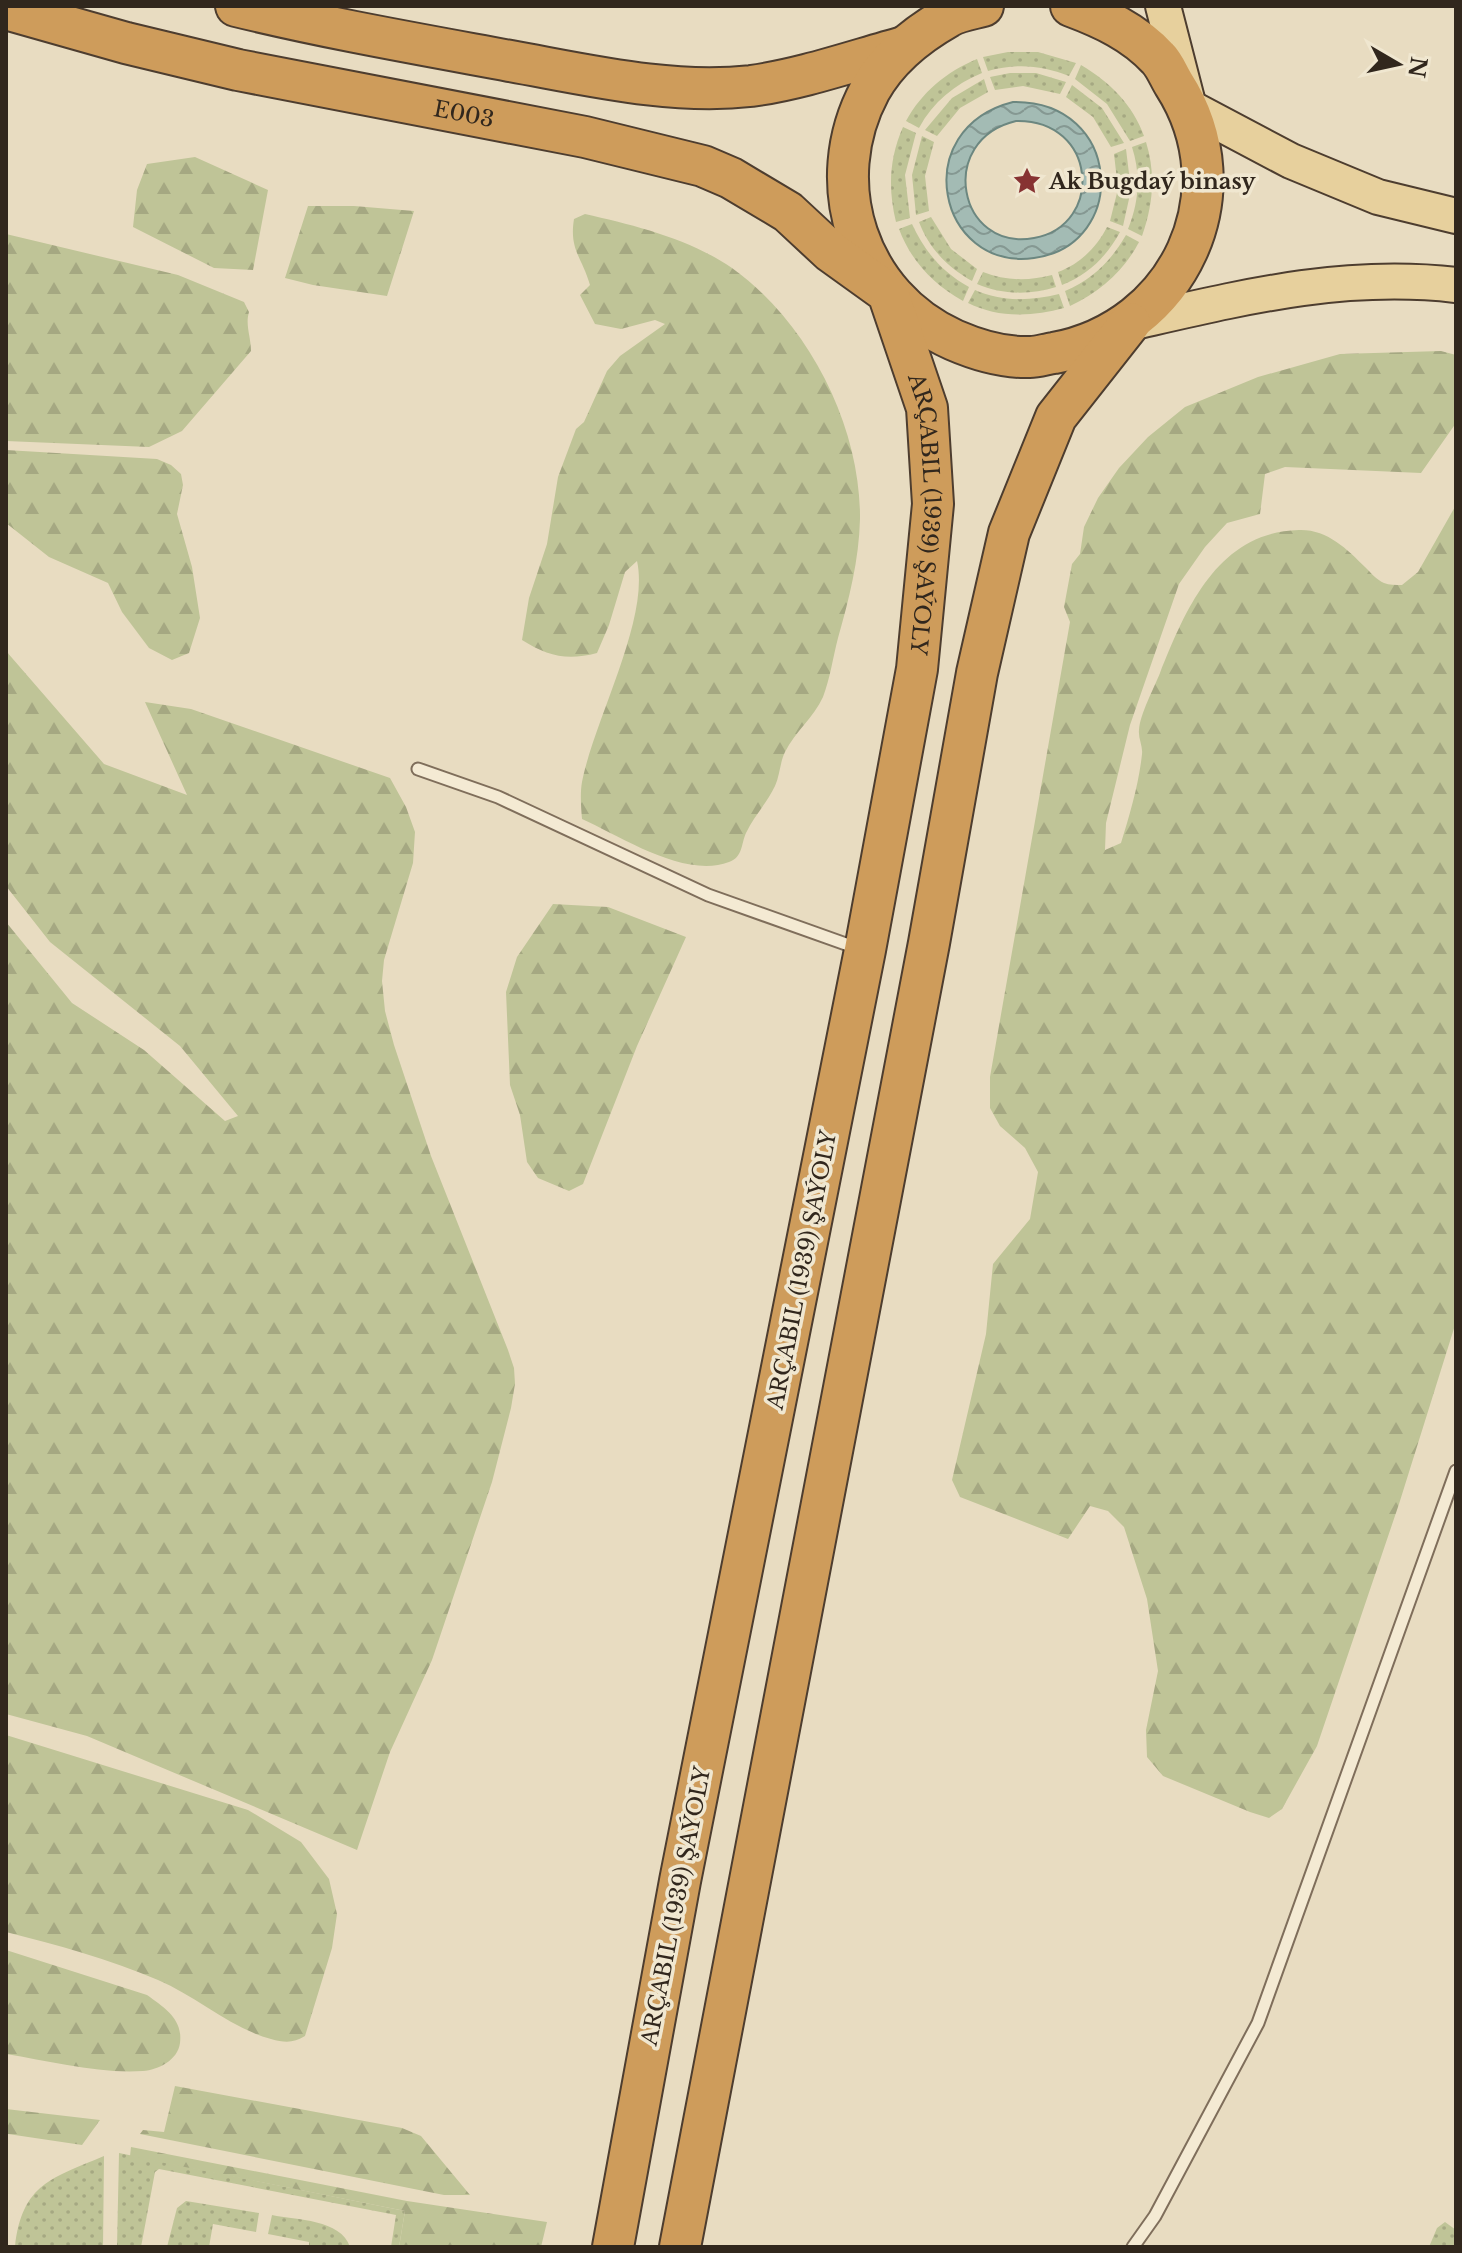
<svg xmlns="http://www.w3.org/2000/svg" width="1462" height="2253" viewBox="0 0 1462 2253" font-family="'Libre Baskerville',serif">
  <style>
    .grass { fill: url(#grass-dots) }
    .forest { fill: url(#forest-firs) }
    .water { fill: url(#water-waves); stroke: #6c8780; stroke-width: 2; fill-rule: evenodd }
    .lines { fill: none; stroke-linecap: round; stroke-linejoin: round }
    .lane-casing { stroke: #7f6e5b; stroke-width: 15 }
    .primary-casing { stroke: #4d3d2f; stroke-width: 38 }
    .highway-casing { stroke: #4d3d2f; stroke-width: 44 }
    .lane { stroke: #f4ead3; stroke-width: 11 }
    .primary { stroke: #e7d09d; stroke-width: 34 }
    .highway { stroke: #ce9c5b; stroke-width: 40 }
    .labels { text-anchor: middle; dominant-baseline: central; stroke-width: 7; stroke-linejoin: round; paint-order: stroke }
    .street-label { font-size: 22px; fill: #31271d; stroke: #f0e7d0 }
    .poi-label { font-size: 22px; font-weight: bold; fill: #31271d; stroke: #f0e7d0; text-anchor: start }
  </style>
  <defs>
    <pattern id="grass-dots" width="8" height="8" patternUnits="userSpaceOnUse" patternTransform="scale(2)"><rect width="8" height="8" fill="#bfc497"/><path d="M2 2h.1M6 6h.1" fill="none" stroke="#a5a882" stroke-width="1.8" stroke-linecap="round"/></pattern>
    <pattern id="forest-firs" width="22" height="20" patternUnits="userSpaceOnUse" patternTransform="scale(2)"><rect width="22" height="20" fill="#bfc497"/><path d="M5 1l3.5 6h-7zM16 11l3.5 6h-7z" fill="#a5a882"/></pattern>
    <pattern id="water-waves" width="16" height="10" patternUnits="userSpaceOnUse" patternTransform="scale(2)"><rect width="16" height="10" fill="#a3bbb4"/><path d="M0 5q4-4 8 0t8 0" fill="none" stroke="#859892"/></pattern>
  </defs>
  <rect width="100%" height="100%" fill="#e8dcc1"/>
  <!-- grass -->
  <path class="grass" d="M 1008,52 L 1038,52 L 1076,63 L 1069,76 C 1042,65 1016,63 988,71 L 983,57 Z
    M 977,59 L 982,73 C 955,84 933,102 919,128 L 906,121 C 922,92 946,72 977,59 Z
    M 1081,65 C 1110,82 1133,105 1144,136 L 1130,141 L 1107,104 L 1075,79 Z
    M 1010,73 L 1036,73 L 1066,82 L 1060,94 L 1023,86 L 995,90 L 990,77 Z
    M 984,79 L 988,92 L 960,108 L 937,136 L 925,130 L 952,98 Z
    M 1072,85 L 1102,108 L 1124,143 L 1111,147 L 1093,117 L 1066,97 Z
    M 903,127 L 916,133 L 905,175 L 910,218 L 896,222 C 888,189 889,159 903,127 Z
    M 922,136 L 934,142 L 925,176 L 929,211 L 916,215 L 912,175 Z
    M 1146,142 C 1156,174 1153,205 1142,236 L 1128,229 C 1139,202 1141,175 1132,147 Z
    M 1126,149 L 1131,190 L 1123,226 L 1110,221 L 1118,189 L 1114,154 Z
    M 931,217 L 951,249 L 977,269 L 972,281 C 947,267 929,248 919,222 Z
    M 912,224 C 925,252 942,272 969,287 L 963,301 C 933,284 911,261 899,229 Z
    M 1107,227 L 1120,232 C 1107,256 1088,275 1062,285 L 1058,272 C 1080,264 1097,247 1107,227 Z
    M 1126,235 L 1139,242 C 1124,271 1100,292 1070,306 L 1065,291 C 1092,280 1111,261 1126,235 Z
    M 983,272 C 1006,281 1029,281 1052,275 L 1056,287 C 1030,295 1003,295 977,284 Z
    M 975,290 C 1002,302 1030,301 1059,294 L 1064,308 C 1032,317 998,318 968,303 Z
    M 119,2153 L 405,2211 L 399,2247 L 391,2247 L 396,2215 L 159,2169 L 155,2172 L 141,2247 L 117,2247 Z
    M 104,2156 L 103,2247 L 15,2247 C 22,2183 53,2178 104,2156 Z
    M 186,2201 L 259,2213 L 256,2232 L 213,2224 L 209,2247 L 167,2247 L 177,2208 Z
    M 272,2215 C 296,2220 341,2219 350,2247 L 309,2247 L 309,2242 L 268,2234 Z
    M 1445,2222 L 1456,2230 L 1456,2247 L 1429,2247 L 1437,2228 Z"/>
  <!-- forest -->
  <path class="forest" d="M 195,157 L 268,190 L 253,270 L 214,268 L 133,227 L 137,190 L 147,164 Z
    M 308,206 L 354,206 L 414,211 L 387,296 L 313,285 L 285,278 Z
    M 585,214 C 634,225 690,239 732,268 C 808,322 861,426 860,519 C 859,560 849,599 838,638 C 833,657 830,679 823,697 C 814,717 795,732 785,752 C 780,762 780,775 775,786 C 767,803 754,816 746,833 C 741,844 743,857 729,862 C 685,879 622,837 582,819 C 581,807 580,793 582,782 C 594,720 650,619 637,561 L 625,572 L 609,625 L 597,653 C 567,661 547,656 522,640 L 529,598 L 547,544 L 558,477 L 576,429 L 584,422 L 607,371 L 620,356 L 665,324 L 655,320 L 621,329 L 595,324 L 580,295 L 590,285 C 582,257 569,250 574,219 Z
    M 6,234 L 178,275 L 244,302 L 249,312 C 245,325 251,337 251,351 L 182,431 L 149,447 L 6,441 Z
    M 1441,351 L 1456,355 L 1456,423 L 1421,473 L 1285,467 L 1265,474 L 1260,514 L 1227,523 L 1205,547 L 1179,584 L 1130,725 L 1106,823 L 1105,850 L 1121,843 C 1130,814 1139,783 1142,754 C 1143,746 1138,738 1139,730 C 1140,714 1154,688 1160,673 C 1186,608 1218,532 1299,530 C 1327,529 1347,549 1365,567 C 1371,573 1377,580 1384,583 C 1389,585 1396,585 1402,585 L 1418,572 L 1456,505 L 1456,1322 L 1399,1504 L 1317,1746 L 1282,1809 L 1269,1818 L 1250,1812 L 1163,1776 L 1147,1757 L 1146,1730 L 1158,1671 L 1147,1599 L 1124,1527 L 1108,1511 L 1090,1506 L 1068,1539 L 960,1497 L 952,1480 L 986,1334 L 993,1264 L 1030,1219 L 1038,1172 L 1025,1148 L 1000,1126 L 990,1108 L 990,1077 L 1070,622 L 1064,607 L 1072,564 L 1080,554 L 1084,527 L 1098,498 L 1119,468 L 1148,437 L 1185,407 L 1258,377 L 1340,354 Z
    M 6,450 L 157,459 L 171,465 L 181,474 L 183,485 L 177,514 L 192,567 L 200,618 L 189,653 L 172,660 L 149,648 L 122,612 L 108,583 L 49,557 L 6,523 Z
    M 6,651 L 104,764 L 187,795 L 145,702 L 191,709 L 390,778 L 406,807 L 415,832 L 413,863 L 384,960 L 382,981 L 385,1011 L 394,1045 L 431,1156 L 508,1350 L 514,1368 L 515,1384 L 511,1408 L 492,1482 L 432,1660 L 390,1752 L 357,1850 L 87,1736 L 6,1714 L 6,922 L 72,1003 L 144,1050 L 225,1121 L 238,1116 L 180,1046 L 50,942 L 6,886 Z
    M 553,904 L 608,907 L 686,937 L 637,1046 L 583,1184 L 569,1191 L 538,1178 L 527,1162 L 520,1115 L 510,1085 L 506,992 L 517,957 Z
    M 6,1735 L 248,1810 L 301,1842 L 329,1879 L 337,1914 L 332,1948 L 305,2036 C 294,2043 285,2043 271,2039 C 230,2028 196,1996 158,1980 C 109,1959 57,1945 6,1932 Z
    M 6,1950 L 147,1995 C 165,2008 183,2019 180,2043 C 178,2060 158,2070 143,2071 C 98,2074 50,2061 6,2054 Z
    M 175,2086 L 402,2128 L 421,2136 L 470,2195 L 444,2195 L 140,2134 L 143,2130 L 164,2132 Z
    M 6,2109 L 100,2120 L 82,2145 L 8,2134 L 6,2142 Z
    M 131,2147 L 407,2201 L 547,2222 L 541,2247 L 399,2247 L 405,2211 L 130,2156 Z"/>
  <!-- water -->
  <path class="water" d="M 1013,102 C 1123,100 1130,245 1034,258 C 938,271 907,129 1013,102 ZM 1016,121 C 1097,119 1105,225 1034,238 C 958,252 936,140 1016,121 Z"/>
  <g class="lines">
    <defs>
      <path id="lane" d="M 418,769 L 498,797 L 708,895 L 857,948
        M 1133,2247 L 1155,2216 L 1258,2023 L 1456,1471"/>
      <path id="primary" d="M 1163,6 L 1189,107 L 1291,161 L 1378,197 L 1456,216
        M 1130,323 C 1240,298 1341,272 1456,285"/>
      <g id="highway">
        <path d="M 236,6 C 326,28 418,44 510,61 C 588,75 671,95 751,86 C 802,79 853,61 904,47"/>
        <path d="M 983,6 C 972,9 958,11 948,17 C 918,34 887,59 870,90 C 820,183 858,297 954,340 C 977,350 1004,358 1030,357 C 1038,357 1046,354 1054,353 C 1179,330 1244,193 1174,84 C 1169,76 1165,65 1158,58 C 1134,32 1103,18 1071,6"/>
        <path id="s1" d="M 6,9 L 126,43 L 238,70 L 585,137 L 703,166 L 731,178 L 788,212 L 831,252 L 888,293 L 927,408 L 933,504 L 917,669 L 865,950 L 680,1881 L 613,2247"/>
        <path d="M 680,2247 L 929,943 L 977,673 L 1009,533 L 1056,417 L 1130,323"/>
      </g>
    </defs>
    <!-- lane casing -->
    <use href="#lane" class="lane-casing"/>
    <!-- primary casing -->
    <use href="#primary" class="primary-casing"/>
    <!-- highway casing -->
    <use href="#highway" class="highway-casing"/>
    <!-- lane -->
    <use href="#lane" class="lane"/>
    <!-- primary -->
    <use href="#primary" class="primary"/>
    <!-- highway -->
    <use href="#highway" class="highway"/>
  </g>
  <!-- icons -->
  <defs>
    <symbol id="sight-bare" viewBox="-9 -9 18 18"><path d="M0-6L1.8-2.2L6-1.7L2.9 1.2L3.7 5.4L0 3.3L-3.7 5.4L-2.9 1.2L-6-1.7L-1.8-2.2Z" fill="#873232" stroke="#f0e7d0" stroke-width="2.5" paint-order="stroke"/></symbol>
  </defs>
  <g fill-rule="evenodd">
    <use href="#sight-bare" x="1007" y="161" width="40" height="40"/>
  </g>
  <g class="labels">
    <!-- street labels -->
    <g class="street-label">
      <text stroke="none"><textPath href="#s1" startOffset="470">E003</textPath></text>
      <text stroke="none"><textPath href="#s1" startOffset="1168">ARÇABIL (1939) ŞAÝOLY</textPath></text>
      <text transform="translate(802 1270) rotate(-79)">ARÇABIL (1939) ŞAÝOLY</text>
      <text transform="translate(676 1906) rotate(-79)">ARÇABIL (1939) ŞAÝOLY</text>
    </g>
    <!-- poi labels -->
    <g class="poi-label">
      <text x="1049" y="181">Ak Bugdaý binasy</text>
    </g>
  </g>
  <!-- border -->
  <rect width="1462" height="2253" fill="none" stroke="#31271d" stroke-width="16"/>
  <!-- north arrow -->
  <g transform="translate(1398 64) rotate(99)" stroke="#f0e7d0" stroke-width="6" paint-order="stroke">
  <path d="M0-6L14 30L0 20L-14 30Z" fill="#31271d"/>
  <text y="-12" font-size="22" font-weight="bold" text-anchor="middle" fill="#31271d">N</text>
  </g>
</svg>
